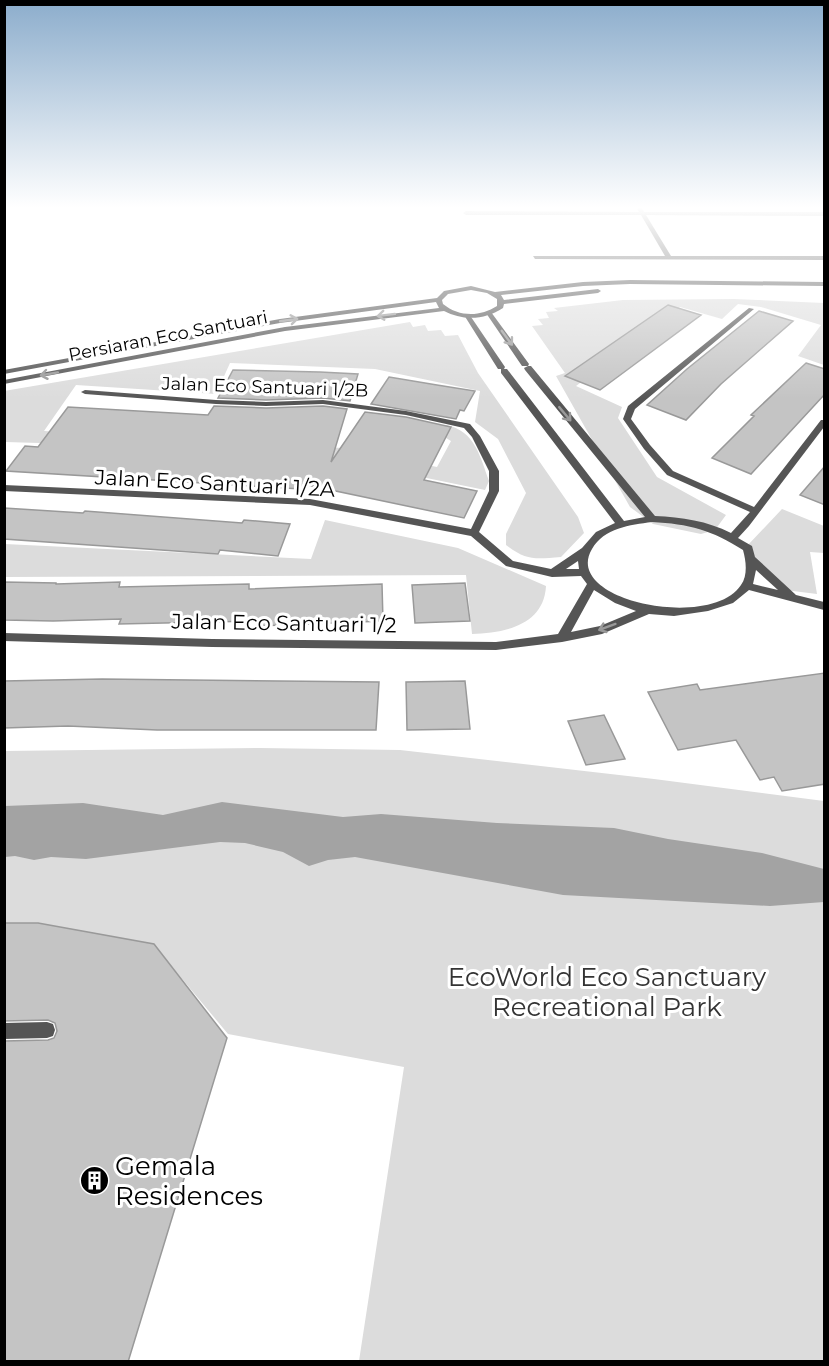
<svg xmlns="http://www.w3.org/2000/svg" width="829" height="1366" viewBox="0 0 829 1366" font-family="Montserrat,sans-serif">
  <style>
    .green { fill: #dcdcdc }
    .water { fill: #a3a3a3 }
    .building { fill: #c4c4c4; stroke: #999; stroke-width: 1.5 }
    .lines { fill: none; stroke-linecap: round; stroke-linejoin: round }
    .minor { fill: #555; fill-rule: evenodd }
    .tertiary { fill: #555; fill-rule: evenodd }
    .oneway { stroke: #999 }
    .labels { text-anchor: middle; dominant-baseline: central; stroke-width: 6; stroke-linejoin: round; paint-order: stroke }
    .far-street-label { font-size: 18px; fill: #000; stroke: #fff }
    .street-label { font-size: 21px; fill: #000; stroke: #fff }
    .near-park-label { font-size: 26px; fill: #333; stroke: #fff }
    .near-poi-label { font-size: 26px; fill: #000; stroke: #fff; text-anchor: start }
  </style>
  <rect width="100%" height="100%" fill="#fff"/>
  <!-- green -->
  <path class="green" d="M 734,299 L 824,303 L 824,365 L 798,356 L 821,325 L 761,307 L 738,304 L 722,319 L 680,307 L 576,386 L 622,407 L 618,418 L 657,477 L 726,515 L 715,530 L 701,534 L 653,524 L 630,507 L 556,376 L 565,373 L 532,326 L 543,325 L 538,319 L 549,318 L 546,312 L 558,311 L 554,308 L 623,300 Z
    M 410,322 L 413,327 L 425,325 L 428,331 L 441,330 L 445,336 L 458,335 L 478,373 L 578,517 L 584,533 L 561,557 C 535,559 527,561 506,545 L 506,534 L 526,493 L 498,439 L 475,422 L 480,391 L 375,369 L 230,363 L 216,394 L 76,385 L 44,431 L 343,448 L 437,467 L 451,441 L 441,435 L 446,425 C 475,431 480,456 489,481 L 485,490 L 334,459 L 109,445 L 5,442 L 4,391 Z
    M 782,509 L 824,526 L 824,553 L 810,552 L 817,594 L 777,589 L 747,546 Z
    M 325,520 L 458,548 L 546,586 C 544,625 505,633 472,634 L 466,575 L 5,577 L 5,544 L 311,559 Z
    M 260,748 L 400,750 L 654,779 L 824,801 L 824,1361 L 359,1361 L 404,1067 L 228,1034 L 153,944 L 38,923 L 5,923 L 4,751 Z"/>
  <!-- water -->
  <path class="water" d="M 222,802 L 343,817 L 381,814 L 497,823 L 614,828 L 668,839 L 762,853 L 824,869 L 824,902 L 770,906 L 563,895 L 355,857 L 328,860 L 309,866 L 283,852 L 245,843 L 220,842 L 86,859 L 51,857 L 34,860 L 15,856 L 5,857 L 5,806 L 83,803 L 163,815 Z"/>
  <!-- building -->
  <path class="building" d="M 668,305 L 701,315 L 600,390 L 565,376 Z
    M 759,311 L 793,321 L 721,384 L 686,420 L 647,405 L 687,369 Z
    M 806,363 L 825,369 L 825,394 L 751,474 L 712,458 L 754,416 L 751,415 Z
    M 233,370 L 320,372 L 358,374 L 350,401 L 323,398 L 266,400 L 218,398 Z
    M 389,377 L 437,385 L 475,391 L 464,411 L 460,410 L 456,419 L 371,404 Z
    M 214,406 L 266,408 L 323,406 L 347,409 L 331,462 L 365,412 L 406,417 L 451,427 L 424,480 L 477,491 L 464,518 L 302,484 L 301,489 L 6,471 L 25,446 L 38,447 L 68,407 L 208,415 Z
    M 825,466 L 825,505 L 800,495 Z
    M 4,508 L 83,513 L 85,511 L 242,523 L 244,520 L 290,524 L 278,556 L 220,550 L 218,554 L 4,539 Z
    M 4,582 L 56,583 L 56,584 L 120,582 L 119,587 L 249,584 L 249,589 L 382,584 L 383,621 L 258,626 L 259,621 L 119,624 L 121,619 L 53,621 L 4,620 Z
    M 465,583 L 470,621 L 415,623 L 412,585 Z
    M 825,673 L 825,784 L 782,791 L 774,777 L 760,780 L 736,740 L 678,750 L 648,692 L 697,684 L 700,690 Z
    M 102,679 L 379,682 L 376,730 L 157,730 L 68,726 L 4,728 L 4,681 Z
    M 465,681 L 470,729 L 407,730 L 406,682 Z
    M 604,715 L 625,759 L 586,765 L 568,721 Z
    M 4,923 L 38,923 L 154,944 L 227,1038 L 128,1362 L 4,1362 L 4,1041 L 48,1040 L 54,1038 L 57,1031 L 55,1023 L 48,1020 L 4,1021 Z"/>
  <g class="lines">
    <!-- minor -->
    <path class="minor" d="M 639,208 L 642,208 L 644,212 L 824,212 L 824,216 L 646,215 L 671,256 L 824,256 L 824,260 L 535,259 L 533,256 L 665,256 L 641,215 L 466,215 L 463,213 L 466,211 L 639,212 L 637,209 Z
      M 749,308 L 754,309 L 635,409 L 631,419 L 650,445 L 673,471 L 754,507 L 821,420 L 824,420 L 824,427 L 749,526 L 738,538 L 752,546 L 755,557 L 796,595 L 824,602 L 824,610 L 749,590 L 733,603 L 708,611 L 674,616 L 649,614 L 602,634 L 562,642 L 496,650 L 212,647 L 4,641 L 4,633 L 212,639 L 496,642 L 558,634 L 587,584 L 581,576 L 552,577 L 506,566 L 471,536 L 310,505 L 4,491 L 4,485 L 310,499 L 471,529 L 489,491 L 489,471 L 472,437 L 464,428 L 406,415 L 323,404 L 266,406 L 216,404 L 85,394 L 81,392 L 85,390 L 216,400 L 266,402 L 323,400 L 406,411 L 470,424 L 480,436 L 499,471 L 499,491 L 479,532 L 513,561 L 551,569 L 582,548 L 596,532 L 615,523 L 501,373 L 501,369 L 507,369 L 624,521 L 645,517 L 525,370 L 524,368 L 528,366 L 531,366 L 655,516 C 682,517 707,521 731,533 L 750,512 L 667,475 L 644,449 L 623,419 L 628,406 ZM 652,522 C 689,524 712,530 743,550 C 746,561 748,575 741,585 C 711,631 561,601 592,549 C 604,528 630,525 652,522 ZM 578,561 L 579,569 L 566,569 ZM 756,570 L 778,590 L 753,584 ZM 594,590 L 615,603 L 636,611 L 600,626 L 571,632 Z
      M 487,312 L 491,312 L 529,364 L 528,366 L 522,366 L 486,313 Z
      M 465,314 L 469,314 L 505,367 L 504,369 L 498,369 L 464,315 Z
      M 47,1022 L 53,1024 L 55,1030 L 53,1036 L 47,1038 L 4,1039 L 4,1023 Z"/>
    <!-- tertiary -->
    <path class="tertiary" d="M 630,280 L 824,282 L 824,286 L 630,284 L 583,286 L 501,295 L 504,300 L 598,289 L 601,291 L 598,293 L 504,304 L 503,308 C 485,320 463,321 444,311 L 285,331 L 4,384 L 4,380 L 285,327 L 439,308 L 436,302 L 280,323 L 4,374 L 4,370 L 280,319 L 437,298 L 444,291 L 471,286 L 495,292 L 583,282 ZM 471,290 L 487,293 L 497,299 L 497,306 C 480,317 459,317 443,304 L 442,300 L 448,294 Z"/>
  </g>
  <!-- one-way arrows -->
  <defs><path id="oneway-shaft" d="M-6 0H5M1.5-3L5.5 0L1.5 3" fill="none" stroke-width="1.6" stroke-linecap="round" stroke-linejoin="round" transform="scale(1.5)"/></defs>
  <g class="oneway">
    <use href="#oneway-shaft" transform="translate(386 315) rotate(173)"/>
    <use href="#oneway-shaft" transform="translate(289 320) rotate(-8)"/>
    <use href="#oneway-shaft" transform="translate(507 338) rotate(54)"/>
    <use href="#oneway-shaft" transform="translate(49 374) rotate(170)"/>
    <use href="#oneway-shaft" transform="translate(565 414) rotate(50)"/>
    <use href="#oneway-shaft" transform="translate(607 627) rotate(160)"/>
  </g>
  <!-- sky -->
  <linearGradient id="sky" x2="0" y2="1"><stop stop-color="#8cadcc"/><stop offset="0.52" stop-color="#fff"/><stop offset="1" stop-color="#fff" stop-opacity="0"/></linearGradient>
  <rect width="829" height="399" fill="url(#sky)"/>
  <!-- icons -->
  <defs>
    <symbol id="building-disc" viewBox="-11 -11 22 22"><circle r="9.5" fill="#000" stroke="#fff"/><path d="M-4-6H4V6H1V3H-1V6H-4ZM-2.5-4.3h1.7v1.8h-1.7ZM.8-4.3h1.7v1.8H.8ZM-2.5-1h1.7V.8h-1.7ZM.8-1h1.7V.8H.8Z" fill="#fff"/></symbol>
  </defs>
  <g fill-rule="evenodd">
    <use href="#building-disc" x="78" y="1164" width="33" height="33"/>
  </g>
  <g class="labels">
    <!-- far-street labels -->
    <g class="far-street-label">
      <text transform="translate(168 336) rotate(-11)">Persiaran Eco Santuari</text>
      <text transform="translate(265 387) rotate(2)">Jalan Eco Santuari 1/2B</text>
    </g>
    <!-- street labels -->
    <g class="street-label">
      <text transform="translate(215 483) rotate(3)">Jalan Eco Santuari 1/2A</text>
      <text transform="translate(284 623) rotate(1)">Jalan Eco Santuari 1/2</text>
    </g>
    <!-- near-park labels -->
    <g class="near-park-label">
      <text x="607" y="977">EcoWorld Eco Sanctuary<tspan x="607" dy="30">Recreational Park</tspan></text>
    </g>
    <!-- near-poi labels -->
    <g class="near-poi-label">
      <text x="115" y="1166">Gemala<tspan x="115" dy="30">Residences</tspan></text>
    </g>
  </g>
  <!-- border -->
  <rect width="829" height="1366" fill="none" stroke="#000000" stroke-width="12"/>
</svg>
